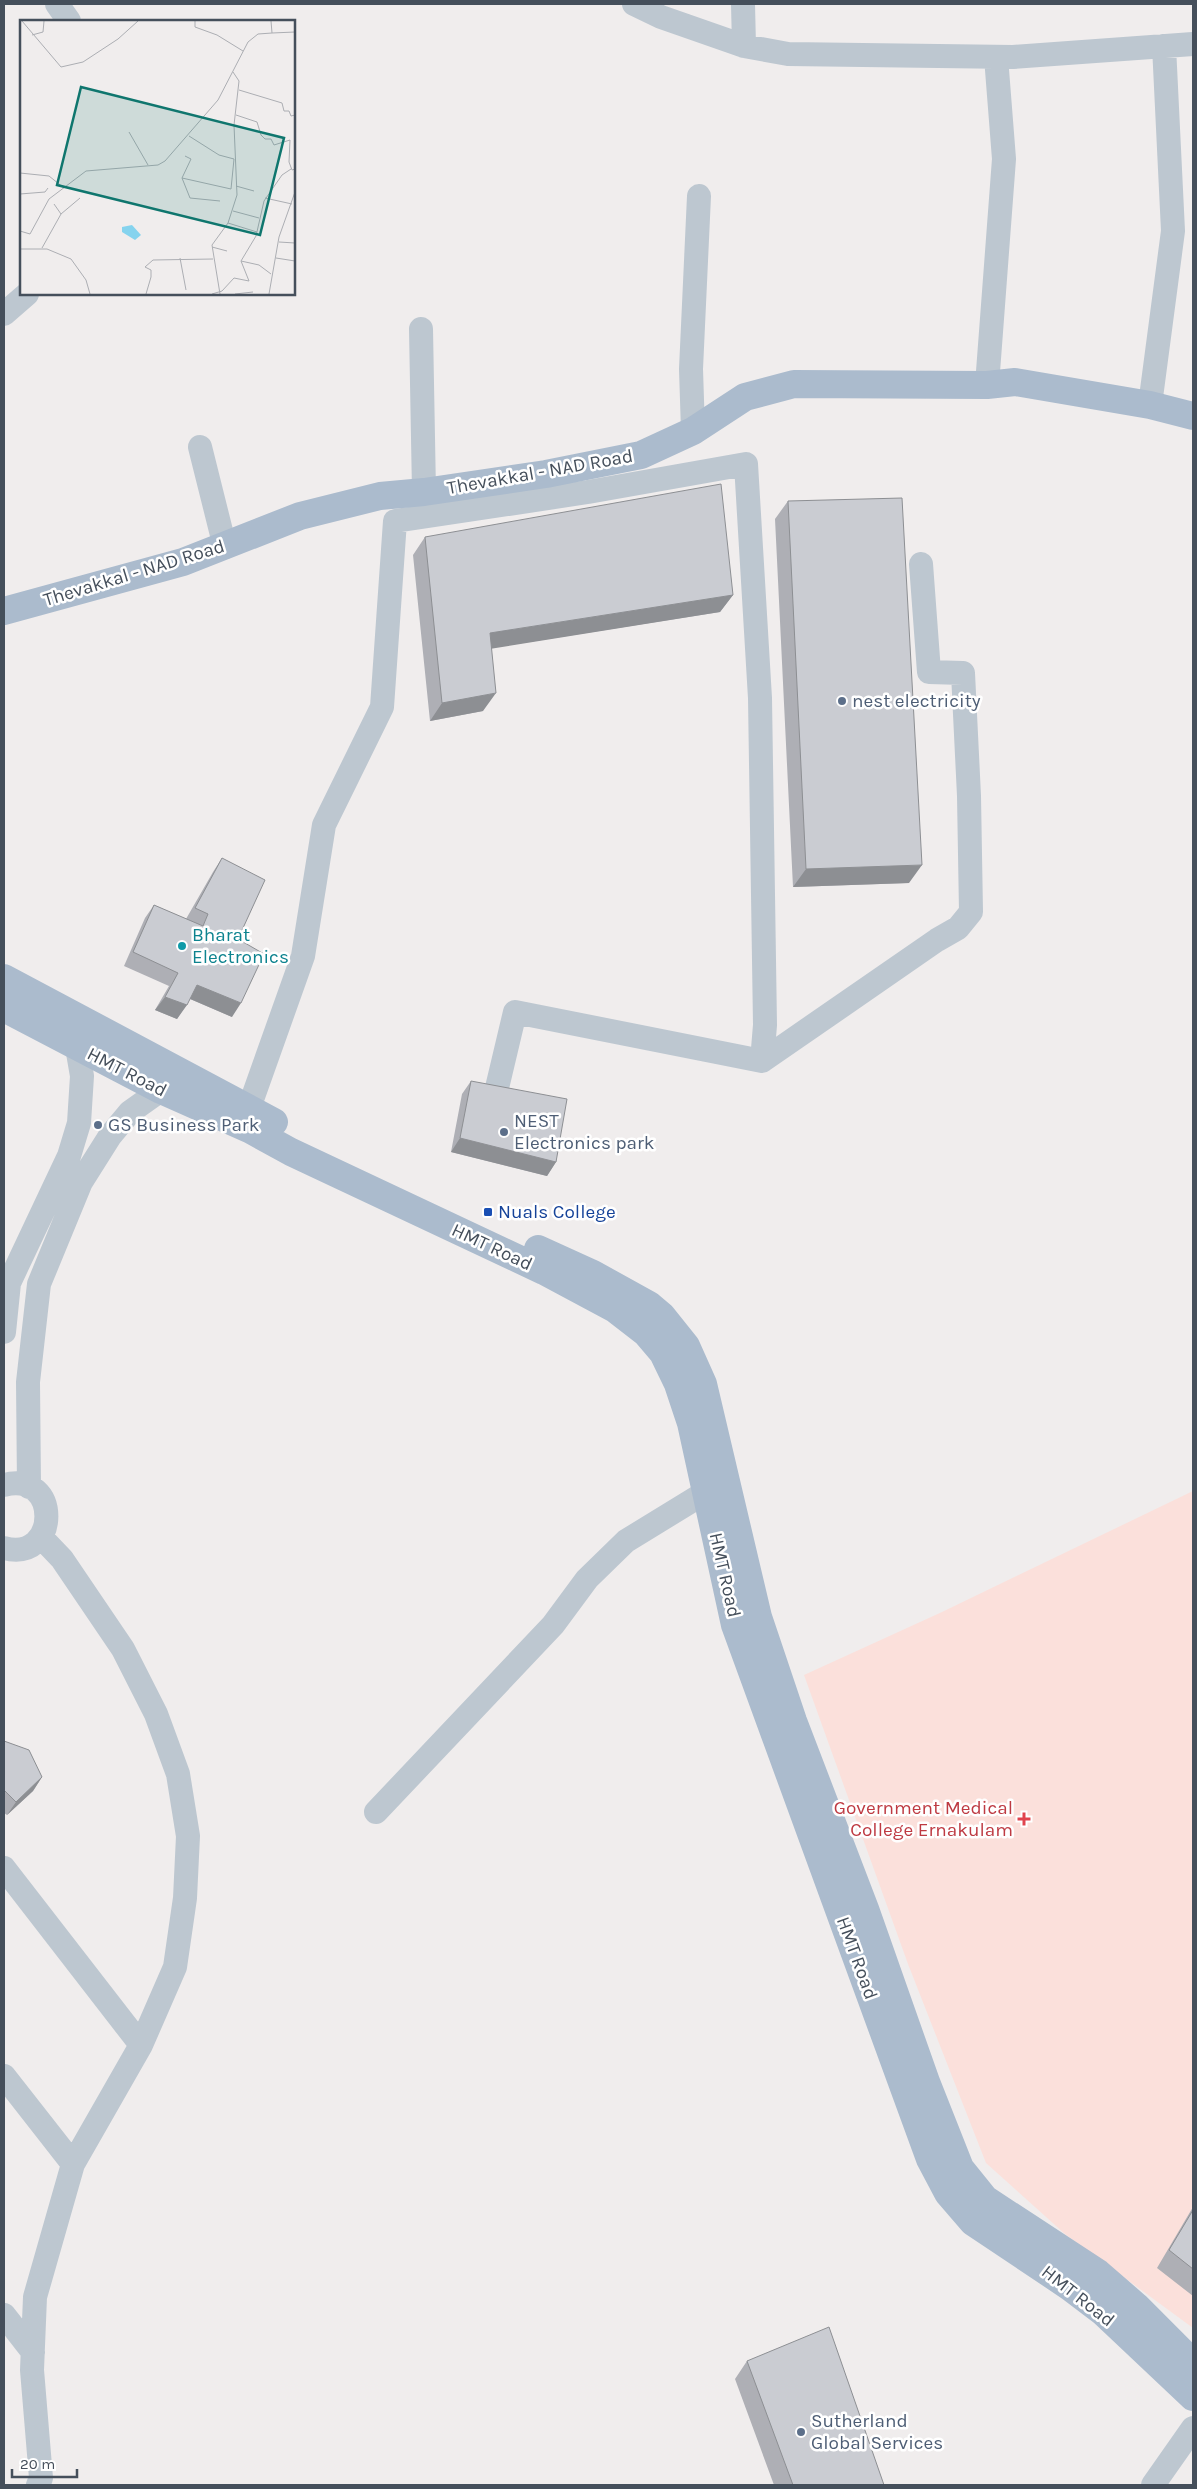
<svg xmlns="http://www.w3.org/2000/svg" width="1197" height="2489" viewBox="0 0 1197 2489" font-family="Karla,sans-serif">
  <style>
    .medical { fill: #fbe0db }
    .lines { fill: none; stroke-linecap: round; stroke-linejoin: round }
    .minor { stroke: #bdc7d0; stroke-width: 24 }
    .major { stroke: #abbbcd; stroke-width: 28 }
    .wall { fill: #aeafb5 }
    .shaded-wall { fill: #8d8f93 }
    .building { fill: #caccd2; stroke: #8d8f93 }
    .service-dot { fill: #5c6f8a; stroke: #fff; stroke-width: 2 }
    .culture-dot { fill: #0f9aa8; stroke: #fff; stroke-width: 2 }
    .transit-dot { fill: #1a4fb4; stroke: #fff; stroke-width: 2 }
    .health-dot { fill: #e0444e; stroke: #fff; stroke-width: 2 }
    .labels { text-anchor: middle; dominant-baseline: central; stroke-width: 5; stroke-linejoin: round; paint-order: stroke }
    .street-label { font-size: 19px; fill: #454f5b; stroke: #fff }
    .service-label { font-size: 19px; fill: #4e5e75; stroke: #fff; text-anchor: start }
    .culture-label { font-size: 19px; fill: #0d838f; stroke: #fff; text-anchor: start }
    .transit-label { font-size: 19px; fill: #164399; stroke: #fff; text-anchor: start }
    .health-label { font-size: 19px; fill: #be3a42; stroke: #fff; text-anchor: end }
    .inset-road { fill: none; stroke: #acaeb3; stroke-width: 1 }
    .view { fill: #0f766e; fill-opacity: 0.15; stroke: #0f766e; stroke-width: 2.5 }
    .inset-edge { fill: none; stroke: #454f5b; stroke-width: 2.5 }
  </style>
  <rect width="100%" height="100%" fill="#f0eded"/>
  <!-- medical -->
  <path class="medical" d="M 1193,1491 L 1193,2328 L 1065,2234 L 986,2163 L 908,1964 L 804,1675 L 942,1612 Z"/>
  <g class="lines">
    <!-- minor -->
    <path class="minor" d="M 57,4 L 69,21
      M 634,4 L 661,17 L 744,46 L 788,54 L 1013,57 L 1193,44
      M 743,4 L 744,46
      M 4,314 L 27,294
      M 421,329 L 424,492
      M 987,385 L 1004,159 L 996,57
      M 1150,405 L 1173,231 L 1164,46
      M 693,431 L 691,369 L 699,196
      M 200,447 L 225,547
      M 762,1061 L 937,940 L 958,928 L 971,912 L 969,796 L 963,673 L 929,672 L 921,564
      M 249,1108 L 303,956 L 324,825 L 382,707 L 395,521 L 588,492 L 746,464 L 760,698 L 765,1025 L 762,1061 L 515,1012 L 496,1092
      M 4,1332 L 9,1283 L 69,1156 L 79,1123 L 82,1076 L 77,1047
      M 4,1485 C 61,1470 60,1563 4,1548
      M 29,1487 L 28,1382 L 39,1284 L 81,1182 L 110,1136 L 130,1112 L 161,1090
      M 376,1812 L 553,1625 L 587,1579 L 626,1541 L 706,1492
      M 4,1868 L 141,2045
      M 4,2076 L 73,2164
      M 4,2315 L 33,2352
      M 38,2485 L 41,2478 L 32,2370 L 35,2297 L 73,2164 L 141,2045 L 175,1967 L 185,1898 L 188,1836 L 178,1774 L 156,1714 L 123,1649 L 62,1559 L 41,1537
      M 1153,2485 L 1193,2428"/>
    <!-- major -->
    <path class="major" d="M 4,611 L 183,562 L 300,516 L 380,496 L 424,492 L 546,474 L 641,455 L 693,431 L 745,397 L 794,384 L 987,385 L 1015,382 L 1150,405 L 1193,416
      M 4,978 L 274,1122
      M 4,1008 L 161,1090 L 251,1130 L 291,1152 L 544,1271 L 615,1309 L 646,1333 L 663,1353 L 678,1384 L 691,1423 L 735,1625 L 930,2159 L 948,2193 L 973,2222 L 1070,2287 L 1103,2312 L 1193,2397
      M 538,1249 L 593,1274 L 649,1305 L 662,1316 L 686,1346 L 703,1384 L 758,1617 L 793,1721 L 865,1909 L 926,2082 L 960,2168 L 985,2199 L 1098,2273 L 1136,2306 L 1193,2363"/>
  </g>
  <!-- wall -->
  <path class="wall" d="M 788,501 L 909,883 L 793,887 L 775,519 Z
    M 425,537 L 733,595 L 720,612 L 491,648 L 483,711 L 430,721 L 413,555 Z
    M 222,858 L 238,939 L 232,1017 L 190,999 L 177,1019 L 155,1010 L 169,986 L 124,966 L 145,918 L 154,905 L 186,919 L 213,872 Z
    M 471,1081 L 556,1162 L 547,1176 L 451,1152 L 462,1094 Z
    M 4,1741 L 42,1777 L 33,1791 L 7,1815 L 4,1813 Z
    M 1193,2207 L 1193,2296 L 1157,2268 Z
    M 747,2361 L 884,2485 L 774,2485 L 735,2379 Z"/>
  <!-- shaded-wall -->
  <path class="shaded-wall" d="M 733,595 L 720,612 L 477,651 L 490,633 Z
    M 496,693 L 483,711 L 430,721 L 442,703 Z
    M 922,865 L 909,883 L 793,887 L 806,869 Z
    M 197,985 L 241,1003 L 232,1017 L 188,998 Z
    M 165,997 L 187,1005 L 177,1019 L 155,1010 Z
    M 460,1138 L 556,1162 L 547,1176 L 451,1152 Z
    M 42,1777 L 33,1791 L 7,1815 L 16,1802 Z"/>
  <!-- building -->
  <path class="building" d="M 721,484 L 733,595 L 490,633 L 496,693 L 442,703 L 425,537 Z
    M 902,498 L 922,865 L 806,869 L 788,501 Z
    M 222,858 L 265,880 L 238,939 L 264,954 L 241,1003 L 197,985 L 187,1005 L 165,997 L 178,973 L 133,952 L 154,905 L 203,926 L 208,914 L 195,908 Z
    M 471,1081 L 567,1099 L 556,1162 L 460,1138 Z
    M 4,1741 L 29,1750 L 42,1777 L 16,1802 L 4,1790 Z
    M 1193,2210 L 1193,2269 L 1169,2250 Z
    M 829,2327 L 884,2485 L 793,2485 L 747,2361 Z"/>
  <!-- markers -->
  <g class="service-dot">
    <circle cx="842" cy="701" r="5"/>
    <circle cx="98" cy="1125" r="5"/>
    <circle cx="504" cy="1132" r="5"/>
    <circle cx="801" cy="2432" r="5"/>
  </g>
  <circle class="culture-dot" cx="182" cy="946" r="5"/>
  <rect class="transit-dot" x="483" y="1207" width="10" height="10" rx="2.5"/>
  <path class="health-dot" d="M1021.5 1811.5h5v5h5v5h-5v5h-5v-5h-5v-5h5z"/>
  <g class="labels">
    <!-- street labels -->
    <g class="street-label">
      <text transform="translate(540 472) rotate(-10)">Thevakkal - NAD Road</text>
      <text transform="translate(134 573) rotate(-17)">Thevakkal - NAD Road</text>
      <text transform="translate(127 1072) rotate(27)">HMT Road</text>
      <text transform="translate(492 1247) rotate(25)">HMT Road</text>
      <text transform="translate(725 1575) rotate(77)">HMT Road</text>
      <text transform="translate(857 1958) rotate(70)">HMT Road</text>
      <text transform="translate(1078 2296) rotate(38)">HMT Road</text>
    </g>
    <!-- service labels -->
    <g class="service-label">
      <text x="852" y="701">nest electricity</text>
      <text x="514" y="1121">NEST<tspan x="514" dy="22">Electronics park</tspan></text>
      <text x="108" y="1125">GS Business Park</text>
      <text x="811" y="2421">Sutherland<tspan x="811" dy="22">Global Services</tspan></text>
    </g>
    <!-- culture labels -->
    <g class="culture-label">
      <text x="192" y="935">Bharat<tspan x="192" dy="22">Electronics</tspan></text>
    </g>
    <!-- transit labels -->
    <g class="transit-label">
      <text x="498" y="1212">Nuals College</text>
    </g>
    <!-- health labels -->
    <g class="health-label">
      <text x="1013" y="1808">Government Medical<tspan x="1013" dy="22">College Ernakulam</tspan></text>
    </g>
  </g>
  <!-- overview -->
  <g transform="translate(20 20)">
    <rect width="275" height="275" fill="#f0eded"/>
    <path d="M 112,205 L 121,215 L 115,220 L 102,212 L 102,207 Z" fill="#85d3ee"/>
    <path class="inset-road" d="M 2,1 L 41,47 L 63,42 L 98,19 L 118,1M 175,1 L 175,7 L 197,15 L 223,31M 252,13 L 275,12M 12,15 L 23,12 L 24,1M 219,70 L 262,83 L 264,91 L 269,91 L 271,96 L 275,95M 216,95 L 237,102 L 241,115 L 245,119 L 251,119 L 254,125 L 270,120 L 269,142 L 272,150 L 275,149M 109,112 L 128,145M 165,136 L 171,139 L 162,158 L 211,169 L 214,139 L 199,135 L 169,116M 0,153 L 29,156 L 44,168M 162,158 L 170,178 L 200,181M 216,166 L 234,171M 0,174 L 25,172 L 28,168M 245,178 L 272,184M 34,184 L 41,194 L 60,178M 213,191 L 239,198M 208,203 L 237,212M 0,211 L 10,214 L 29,179 L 66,151 L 138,145 L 145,141 L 198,80 L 228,22 L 238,14 L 252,13 L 251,1M 259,222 L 275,223M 192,227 L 207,231M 22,228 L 41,194M 0,229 L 27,229 L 51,239 L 66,260 L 70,274M 160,238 L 166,270M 256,238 L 275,241M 221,241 L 239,245 L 251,254M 126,274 L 131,257 L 131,250 L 125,247 L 133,240 L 193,239M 192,274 L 202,271 L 214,258 L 229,261 L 221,241 L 236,216 L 244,181 L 262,155 L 271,149M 200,274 L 192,225 L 208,203 L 217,175 L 214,105 L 219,61 L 213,52M 215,274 L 233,272M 249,274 L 259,217 L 275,172"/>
    <path class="view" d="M 61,67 L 264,118 L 240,215 L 37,165 Z"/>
    <rect width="275" height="275" class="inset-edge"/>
  </g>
  <!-- border -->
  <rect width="1197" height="2489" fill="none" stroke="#454f5b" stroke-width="10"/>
  <!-- scale -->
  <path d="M12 2469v8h65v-8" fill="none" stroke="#454f5b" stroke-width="2.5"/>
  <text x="20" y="2469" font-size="15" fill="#454f5b" stroke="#ffffff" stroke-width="4" paint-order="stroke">20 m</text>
</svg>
